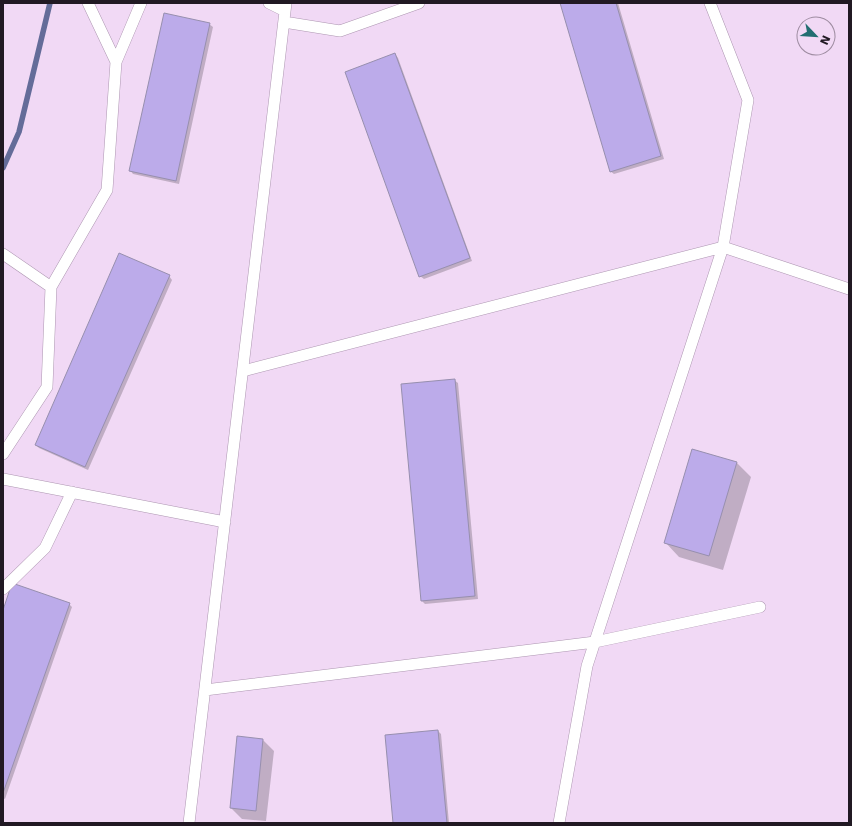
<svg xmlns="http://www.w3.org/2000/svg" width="852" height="826" viewBox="0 0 852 826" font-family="'DejaVu Sans',sans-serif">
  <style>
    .shadow { fill: #0003 }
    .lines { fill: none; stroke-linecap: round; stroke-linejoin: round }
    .stream { stroke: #646c99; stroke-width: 5.5 }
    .building { fill: #bcabea; stroke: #978fae }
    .service-casing { stroke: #ad96b1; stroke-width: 12 }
    .service { stroke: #fff; stroke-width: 11 }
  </style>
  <rect width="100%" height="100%" fill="#f1d9f5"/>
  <!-- shadow -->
  <path class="shadow" d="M 562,3 L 618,3 L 664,159 L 614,174 L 610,171 Z
    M 209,24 L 213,27 L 179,184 L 133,174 L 130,170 Z
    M 395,54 L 398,58 L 472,261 L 424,279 L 420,276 Z
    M 169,276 L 172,280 L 88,470 L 39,448 L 36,445 Z
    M 454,380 L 458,383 L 478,599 L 425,604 L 422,601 Z
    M 737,463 L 751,477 L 723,570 L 679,557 L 665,542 Z
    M 69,604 L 72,607 L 5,799 L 3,798 L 3,613 Z
    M 438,731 L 441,734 L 449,823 L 394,823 Z
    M 263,740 L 274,751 L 266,821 L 242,819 L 231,808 Z"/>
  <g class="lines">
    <!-- stream -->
    <path class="stream" d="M 3,168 L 19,132 L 50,3"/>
  </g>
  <!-- building -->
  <path class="building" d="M 560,3 L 616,3 L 661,156 L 610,172 Z
    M 164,13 L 210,23 L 176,181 L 129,171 Z
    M 395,53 L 470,258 L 419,277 L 345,72 Z
    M 119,253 L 170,275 L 85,467 L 35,445 Z
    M 455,379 L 475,596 L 421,601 L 401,384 Z
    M 692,449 L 737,462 L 709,556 L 664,543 Z
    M 12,583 L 70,603 L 3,793 L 3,610 Z
    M 438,730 L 447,823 L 393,823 L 385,735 Z
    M 237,736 L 263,739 L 256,811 L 230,808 Z"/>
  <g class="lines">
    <defs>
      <path id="service" d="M 269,3 L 285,11
        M 284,22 L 340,31 L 419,3
        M 116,62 L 141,3
        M 3,254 L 51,287
        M 243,371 L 723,247 L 849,289
        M 3,454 L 47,387 L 51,287 L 107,190 L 116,62 L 88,3
        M 3,479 L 225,522
        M 3,589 L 45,548 L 72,492
        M 205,690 L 595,642 L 760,607
        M 189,823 L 286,3
        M 559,823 L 587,666 L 723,247 L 748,100 L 710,3"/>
    </defs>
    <!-- service casing -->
    <use href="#service" class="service-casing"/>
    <!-- service -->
    <use href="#service" class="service"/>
  </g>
  <!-- border -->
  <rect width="852" height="826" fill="none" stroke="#211923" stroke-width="8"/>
  <!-- north arrow -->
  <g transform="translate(816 36) rotate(115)"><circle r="19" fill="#f1d9f5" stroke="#9e8ca1"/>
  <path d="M0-3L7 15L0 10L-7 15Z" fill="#226e71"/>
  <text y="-6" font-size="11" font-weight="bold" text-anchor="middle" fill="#211923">N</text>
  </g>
</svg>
